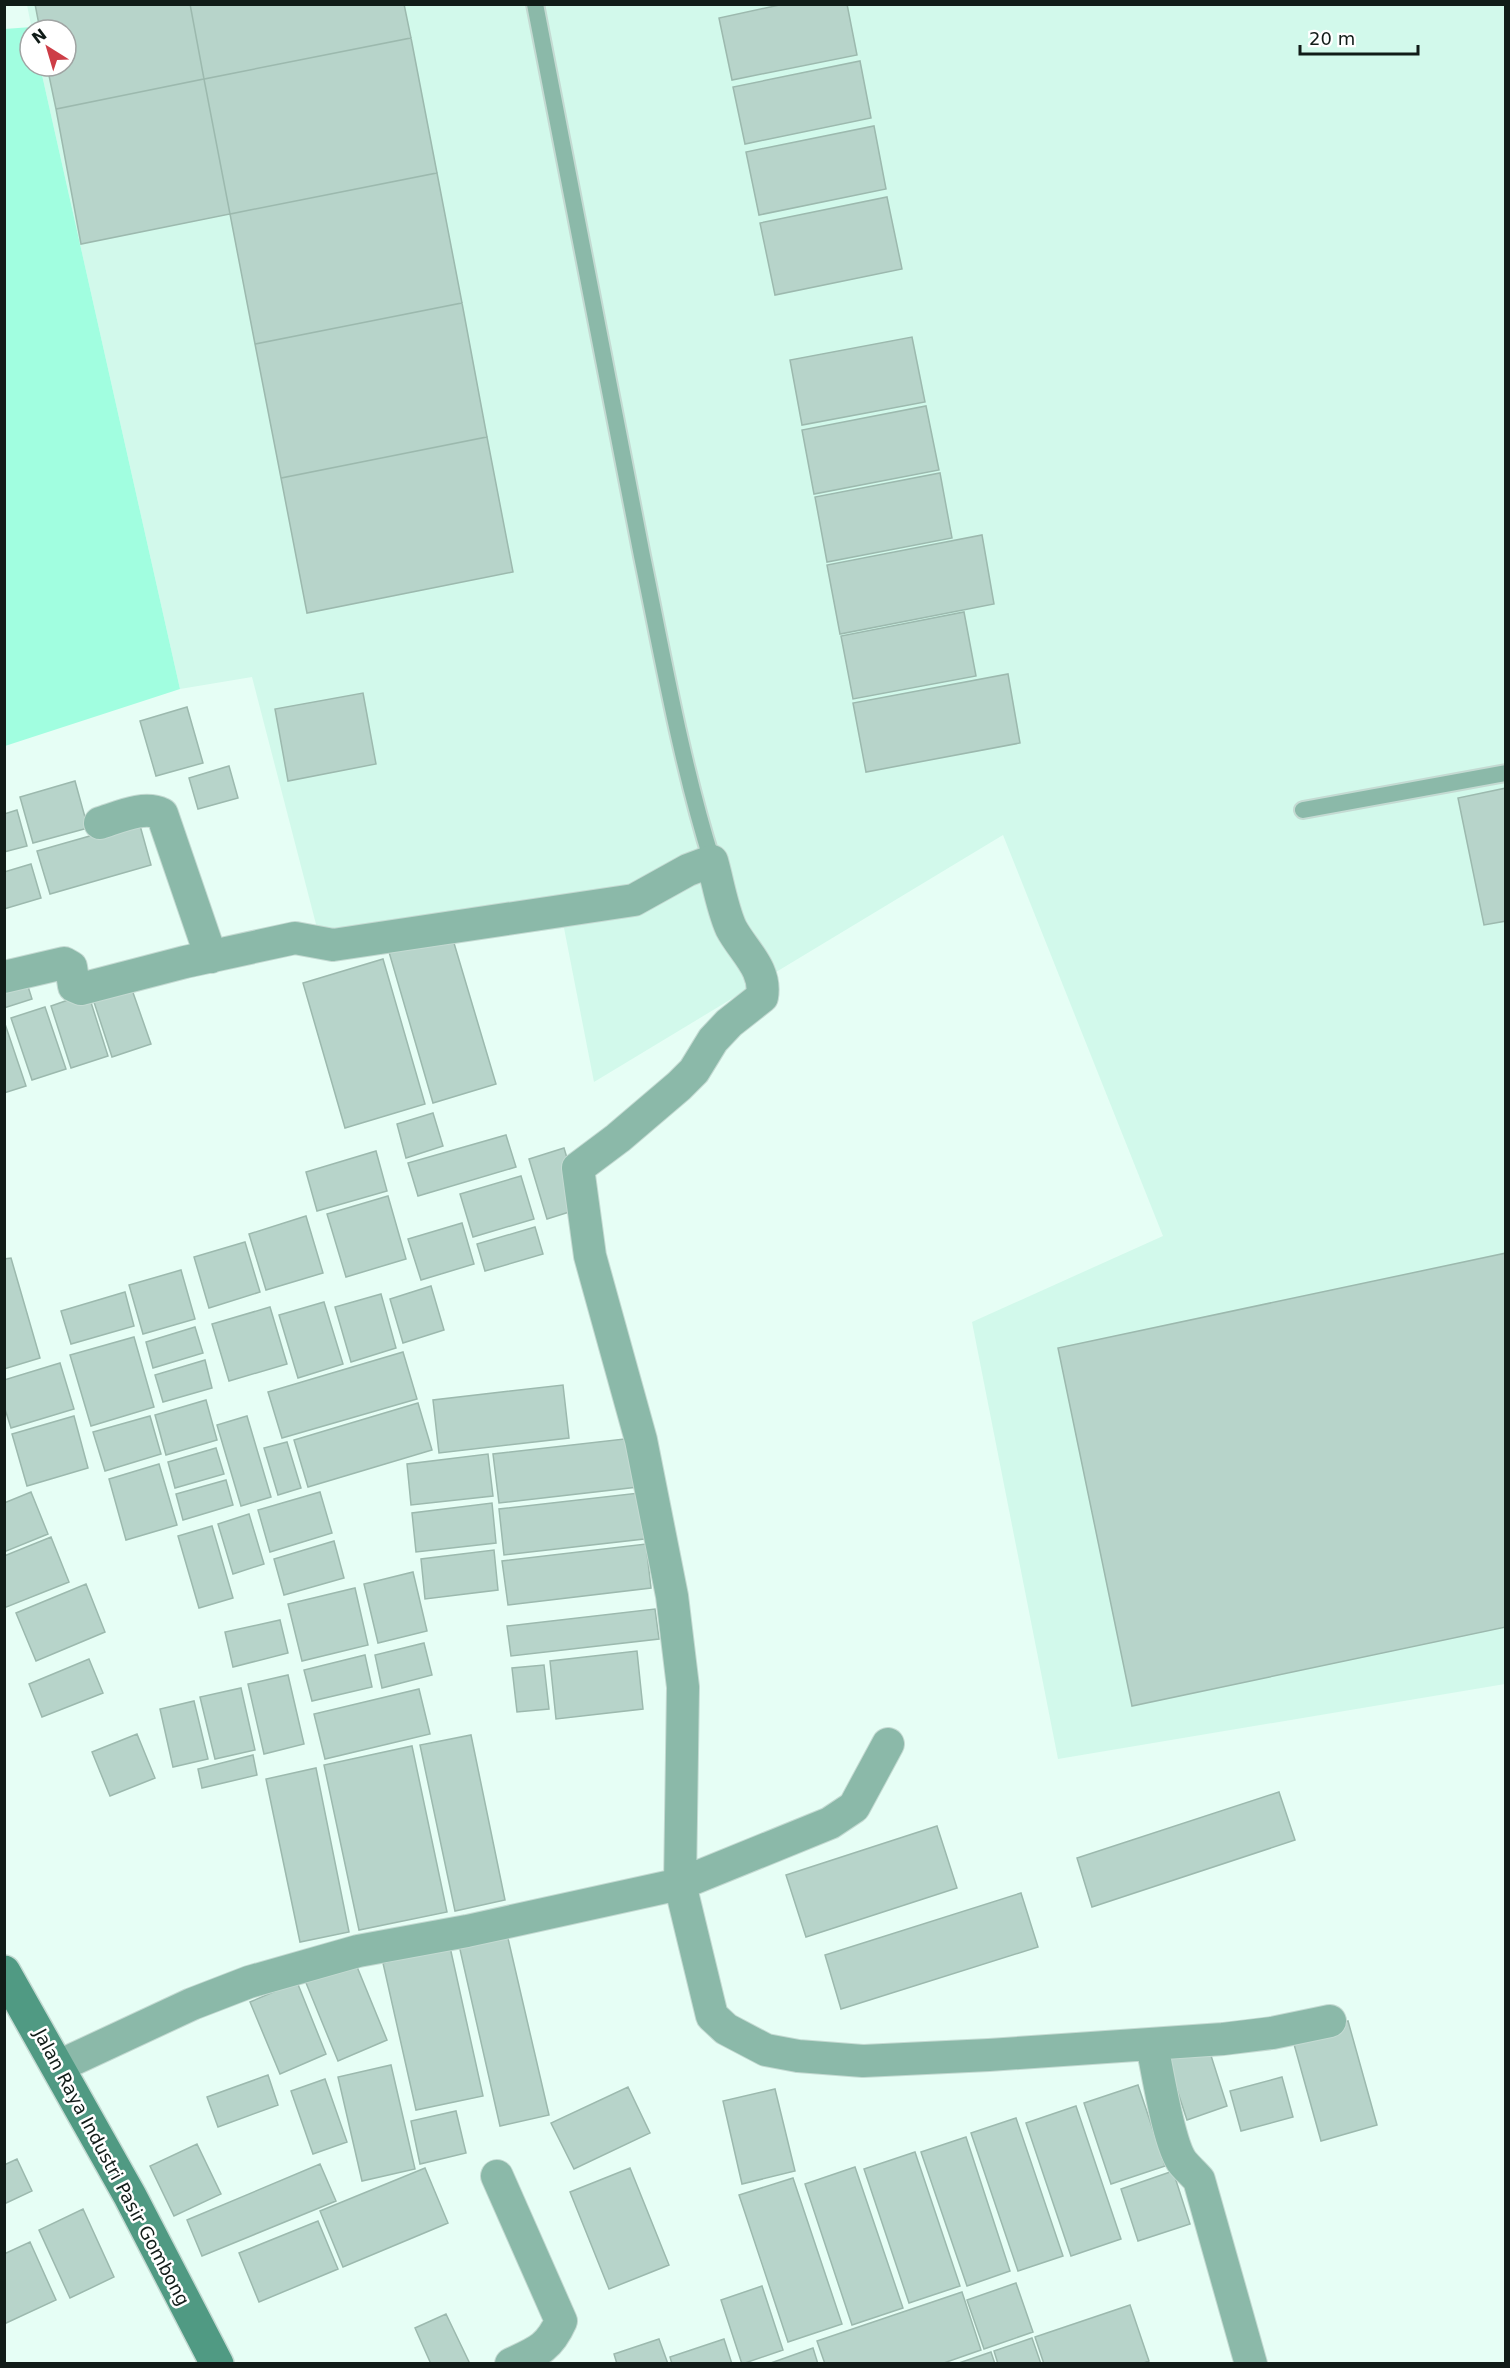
<svg xmlns="http://www.w3.org/2000/svg" width="1510" height="2368" viewBox="0 0 1510 2368" font-family="'DejaVu Sans',sans-serif">
  <style>
    .built { fill: #d2f9eb }
    .green { fill: #a1fee0 }
    .building { fill: #b7d4ca; stroke: #9cb9ae; stroke-width: 1.5 }
    .lines { fill: none; stroke-linecap: round; stroke-linejoin: round }
    .lane-casing { stroke: #c4dad2; stroke-width: 20 }
    .street-casing { stroke: #c4dad2; stroke-width: 34 }
    .secondary-casing { stroke: #c4dad2; stroke-width: 36 }
    .lane { stroke: #8bb9a9; stroke-width: 16 }
    .street { stroke: #8bb9a9; stroke-width: 32 }
    .secondary { stroke: #509a83; stroke-width: 33 }
    .labels { text-anchor: middle; dominant-baseline: central; stroke-width: 5; stroke-linejoin: round; paint-order: stroke }
    .street-label { font-size: 18px; fill: #111c18; stroke: #fff }
  </style>
  <rect width="100%" height="100%" fill="#e6fef5"/>
  <!-- built -->
  <path class="built" d="M 27,5 L 1505,5 L 1505,1684 L 1058,1759 L 972,1322 L 1163,1236 L 1003,835 L 594,1082 L 564,928 L 325,959 L 252,677 L 180,689 L 40,66 L 66,66 L 66,30 L 32,30 Z"/>
  <!-- green -->
  <path class="green" d="M 32,27 L 30,66 L 40,66 L 180,689 L 5,746 L 4,29 Z"/>
  <!-- building -->
  <path class="building" d="M 35,4 L 190,4 L 204,79 L 56,109 L 47,66 L 66,66 L 66,30 L 40,30 Z
    M 190,4 L 404,4 L 411,38 L 204,79 Z
    M 784,4 L 847,4 L 857,55 L 732,80 L 719,18 Z
    M 411,38 L 437,173 L 230,214 L 204,79 Z
    M 860,61 L 871,118 L 745,144 L 733,87 Z
    M 204,79 L 230,214 L 81,244 L 56,109 Z
    M 874,126 L 886,189 L 759,215 L 746,152 Z
    M 437,173 L 462,303 L 255,344 L 230,214 Z
    M 887,197 L 902,269 L 775,295 L 760,223 Z
    M 462,303 L 487,437 L 281,478 L 255,344 Z
    M 912,337 L 925,402 L 802,425 L 790,360 Z
    M 926,406 L 939,470 L 814,494 L 802,430 Z
    M 487,437 L 513,572 L 307,613 L 281,478 Z
    M 940,473 L 952,538 L 827,562 L 815,497 Z
    M 982,535 L 994,604 L 840,634 L 827,565 Z
    M 964,612 L 976,676 L 853,699 L 841,636 Z
    M 1008,674 L 1020,743 L 866,772 L 853,703 Z
    M 363,693 L 376,764 L 288,781 L 275,709 Z
    M 187,707 L 203,763 L 156,776 L 140,721 Z
    M 229,766 L 238,798 L 198,809 L 189,778 Z
    M 75,781 L 88,828 L 33,843 L 20,797 Z
    M 1506,788 L 1506,921 L 1484,925 L 1458,798 Z
    M 17,810 L 27,846 L 4,852 L 4,814 Z
    M 139,822 L 151,865 L 50,894 L 37,851 Z
    M 31,864 L 41,898 L 4,909 L 4,872 Z
    M 451,933 L 496,1084 L 433,1103 L 389,952 Z
    M 383,959 L 425,1104 L 345,1128 L 303,983 Z
    M 25,977 L 32,999 L 4,1008 L 4,984 Z
    M 130,984 L 151,1044 L 112,1057 L 92,996 Z
    M 88,993 L 108,1056 L 71,1068 L 51,1006 Z
    M 45,1007 L 66,1069 L 32,1080 L 11,1018 Z
    M 4,1021 L 26,1086 L 4,1093 Z
    M 433,1113 L 443,1146 L 406,1158 L 397,1124 Z
    M 506,1135 L 516,1167 L 418,1196 L 408,1163 Z
    M 564,1148 L 582,1208 L 547,1219 L 529,1159 Z
    M 376,1151 L 387,1191 L 317,1211 L 306,1172 Z
    M 521,1176 L 534,1219 L 473,1237 L 460,1194 Z
    M 388,1196 L 406,1259 L 346,1277 L 327,1214 Z
    M 306,1216 L 323,1273 L 266,1290 L 249,1234 Z
    M 462,1223 L 474,1264 L 421,1280 L 408,1239 Z
    M 535,1227 L 543,1254 L 485,1271 L 477,1244 Z
    M 245,1242 L 260,1292 L 209,1308 L 194,1257 Z
    M 1506,1253 L 1506,1627 L 1132,1706 L 1058,1348 Z
    M 11,1258 L 40,1358 L 4,1369 L 4,1259 Z
    M 181,1270 L 195,1319 L 143,1334 L 129,1285 Z
    M 431,1286 L 444,1330 L 403,1343 L 390,1299 Z
    M 125,1292 L 134,1326 L 71,1344 L 61,1311 Z
    M 381,1294 L 396,1348 L 351,1362 L 335,1307 Z
    M 324,1302 L 343,1364 L 298,1378 L 279,1315 Z
    M 270,1307 L 287,1364 L 229,1381 L 212,1324 Z
    M 195,1327 L 203,1353 L 153,1368 L 146,1342 Z
    M 134,1337 L 154,1407 L 91,1426 L 70,1355 Z
    M 403,1352 L 417,1399 L 282,1438 L 268,1392 Z
    M 205,1360 L 212,1388 L 163,1402 L 155,1375 Z
    M 60,1363 L 74,1409 L 11,1428 L 4,1406 L 4,1380 Z
    M 563,1385 L 569,1438 L 439,1453 L 433,1400 Z
    M 206,1400 L 217,1440 L 166,1455 L 155,1415 Z
    M 418,1403 L 432,1450 L 308,1487 L 294,1440 Z
    M 74,1416 L 88,1468 L 27,1486 L 12,1434 Z
    M 150,1416 L 161,1454 L 105,1471 L 93,1432 Z
    M 247,1416 L 271,1497 L 241,1506 L 217,1425 Z
    M 633,1438 L 638,1487 L 499,1503 L 493,1454 Z
    M 287,1442 L 301,1488 L 278,1495 L 264,1448 Z
    M 216,1448 L 224,1474 L 175,1488 L 168,1462 Z
    M 488,1454 L 493,1496 L 411,1505 L 407,1464 Z
    M 159,1464 L 177,1525 L 126,1540 L 109,1479 Z
    M 226,1480 L 233,1505 L 183,1520 L 176,1494 Z
    M 31,1492 L 48,1534 L 4,1552 L 4,1503 Z
    M 320,1492 L 332,1533 L 270,1552 L 258,1510 Z
    M 639,1493 L 644,1539 L 504,1555 L 499,1509 Z
    M 492,1503 L 496,1543 L 416,1552 L 412,1513 Z
    M 249,1514 L 264,1564 L 233,1574 L 218,1524 Z
    M 212,1526 L 233,1598 L 199,1608 L 178,1536 Z
    M 51,1537 L 69,1582 L 4,1608 L 4,1556 Z
    M 334,1541 L 344,1578 L 284,1595 L 274,1559 Z
    M 646,1544 L 651,1588 L 508,1605 L 502,1561 Z
    M 494,1550 L 498,1590 L 425,1599 L 421,1559 Z
    M 413,1572 L 427,1631 L 378,1643 L 364,1584 Z
    M 86,1584 L 105,1632 L 36,1661 L 16,1613 Z
    M 355,1588 L 368,1645 L 302,1661 L 288,1604 Z
    M 655,1609 L 659,1639 L 511,1656 L 507,1626 Z
    M 280,1620 L 288,1653 L 233,1667 L 225,1632 Z
    M 424,1643 L 432,1675 L 382,1688 L 375,1655 Z
    M 637,1651 L 643,1709 L 556,1719 L 550,1661 Z
    M 365,1655 L 372,1687 L 312,1701 L 304,1670 Z
    M 89,1659 L 103,1693 L 42,1717 L 29,1684 Z
    M 544,1665 L 549,1709 L 517,1712 L 512,1668 Z
    M 288,1675 L 304,1744 L 264,1754 L 248,1684 Z
    M 241,1688 L 255,1750 L 215,1759 L 200,1697 Z
    M 419,1689 L 430,1734 L 325,1759 L 314,1714 Z
    M 194,1701 L 208,1759 L 173,1767 L 160,1709 Z
    M 137,1734 L 155,1778 L 110,1796 L 92,1752 Z
    M 471,1735 L 505,1900 L 455,1911 L 420,1745 Z
    M 412,1746 L 447,1912 L 359,1930 L 324,1765 Z
    M 253,1755 L 257,1775 L 202,1788 L 198,1769 Z
    M 316,1768 L 349,1932 L 300,1942 L 266,1779 Z
    M 1279,1792 L 1295,1840 L 1092,1907 L 1077,1858 Z
    M 937,1826 L 957,1888 L 806,1937 L 786,1875 Z
    M 1021,1893 L 1038,1947 L 841,2009 L 825,1955 Z
    M 507,1934 L 549,2115 L 500,2126 L 459,1945 Z
    M 450,1947 L 483,2096 L 416,2110 L 383,1963 Z
    M 353,1957 L 387,2040 L 338,2061 L 304,1978 Z
    M 297,1982 L 326,2054 L 280,2074 L 250,2002 Z
    M 1348,2021 L 1377,2125 L 1321,2141 L 1292,2037 Z
    M 1207,2043 L 1227,2106 L 1187,2120 L 1166,2056 Z
    M 391,2065 L 415,2169 L 362,2181 L 338,2077 Z
    M 268,2075 L 278,2105 L 218,2127 L 207,2097 Z
    M 1282,2077 L 1293,2117 L 1241,2131 L 1230,2091 Z
    M 325,2079 L 347,2142 L 313,2154 L 291,2091 Z
    M 1138,2085 L 1165,2166 L 1111,2184 L 1084,2103 Z
    M 628,2087 L 650,2133 L 574,2169 L 551,2123 Z
    M 775,2089 L 795,2171 L 742,2184 L 723,2101 Z
    M 1076,2106 L 1121,2239 L 1071,2256 L 1026,2123 Z
    M 456,2111 L 466,2153 L 420,2164 L 411,2121 Z
    M 1016,2118 L 1063,2256 L 1018,2271 L 971,2133 Z
    M 966,2137 L 1010,2271 L 967,2286 L 921,2152 Z
    M 197,2144 L 221,2194 L 174,2216 L 150,2166 Z
    M 915,2152 L 960,2286 L 909,2303 L 864,2169 Z
    M 17,2159 L 32,2191 L 4,2204 L 4,2165 Z
    M 320,2164 L 336,2201 L 202,2256 L 187,2220 Z
    M 855,2167 L 903,2308 L 852,2325 L 805,2184 Z
    M 425,2168 L 448,2223 L 343,2267 L 320,2211 Z
    M 630,2168 L 669,2265 L 609,2289 L 570,2192 Z
    M 1173,2171 L 1190,2224 L 1138,2241 L 1121,2189 Z
    M 793,2178 L 842,2324 L 788,2342 L 739,2195 Z
    M 83,2209 L 114,2277 L 70,2298 L 39,2230 Z
    M 318,2221 L 338,2269 L 259,2302 L 239,2253 Z
    M 30,2242 L 56,2300 L 4,2324 L 4,2254 Z
    M 1016,2283 L 1033,2332 L 984,2349 L 967,2300 Z
    M 762,2286 L 783,2350 L 742,2364 L 721,2300 Z
    M 962,2292 L 981,2350 L 941,2364 L 825,2364 L 817,2341 Z
    M 1130,2305 L 1149,2361 L 1141,2364 L 1044,2364 L 1035,2337 Z
    M 446,2314 L 470,2364 L 431,2364 L 415,2328 Z
    M 1032,2338 L 1041,2364 L 998,2364 L 994,2351 Z
    M 659,2339 L 668,2364 L 617,2364 L 614,2354 Z
    M 724,2339 L 732,2364 L 672,2364 L 670,2357 Z
    M 813,2348 L 818,2364 L 768,2364 Z
    M 991,2352 L 995,2364 L 956,2364 Z"/>
  <g class="lines">
    <defs>
      <path id="lane" d="M 535,4 C 570,189 605,373 642,556 C 663,658 681,762 712,861
        M 1303,810 L 1506,773"/>
      <path id="street" d="M 100,823 C 119,817 144,805 162,814 L 211,957
        M 4,977 L 64,963 L 71,967 L 74,986 L 81,989 L 185,962 L 295,938 L 333,945 L 634,900 L 688,870 L 712,861 C 718,882 722,908 731,928 C 743,951 767,969 762,997 L 729,1023 L 713,1040 L 694,1071 L 679,1086 L 618,1138 L 578,1168 L 590,1256 L 641,1440 L 672,1596 L 683,1687 L 680,1884 L 712,2016 L 726,2029 L 766,2050 L 798,2056 L 863,2061 L 989,2055 L 1223,2039 L 1272,2033 L 1330,2021
        M 1152,2045 C 1157,2069 1169,2146 1183,2163 C 1188,2169 1194,2174 1199,2180 L 1251,2364
        M 59,2066 L 192,2004 L 249,1982 L 358,1951 L 467,1931 L 680,1884 L 830,1823 L 854,1807 L 888,1744
        M 497,2176 L 561,2321 C 549,2348 537,2352 511,2364"/>
      <path id="secondary" d="M 4,1972 L 130,2196 L 217,2364"/>
    </defs>
    <!-- lane casing -->
    <use href="#lane" class="lane-casing"/>
    <!-- street casing -->
    <use href="#street" class="street-casing"/>
    <!-- secondary casing -->
    <use href="#secondary" class="secondary-casing"/>
    <!-- lane -->
    <use href="#lane" class="lane"/>
    <!-- street -->
    <use href="#street" class="street"/>
    <!-- secondary -->
    <use href="#secondary" class="secondary"/>
  </g>
  <g class="labels">
    <!-- street labels -->
    <g class="street-label">
      <text transform="translate(112 2167) rotate(62)">Jalan Raya Industri Pasir Gombong</text>
    </g>
  </g>
  <!-- border -->
  <rect width="1510" height="2368" fill="none" stroke="#111c18" stroke-width="12"/>
  <!-- north arrow -->
  <g transform="translate(48 48) rotate(323)"><circle r="28" fill="#ffffff" stroke="#a0a4a3" stroke-width="1.5"/>
  <path d="M0-4.5L10 22L0 15L-10 22Z" fill="#cd3d47"/>
  <text y="-9" font-size="16" font-weight="bold" text-anchor="middle" fill="#111c18">N</text>
  </g>
  <!-- scale -->
  <path d="M1300 45v9h118v-9" fill="none" stroke="#111c18" stroke-width="3"/>
  <text x="1309" y="45" font-size="18" fill="#111c18" stroke="#ffffff" stroke-width="4.5" paint-order="stroke">20 m</text>
</svg>
